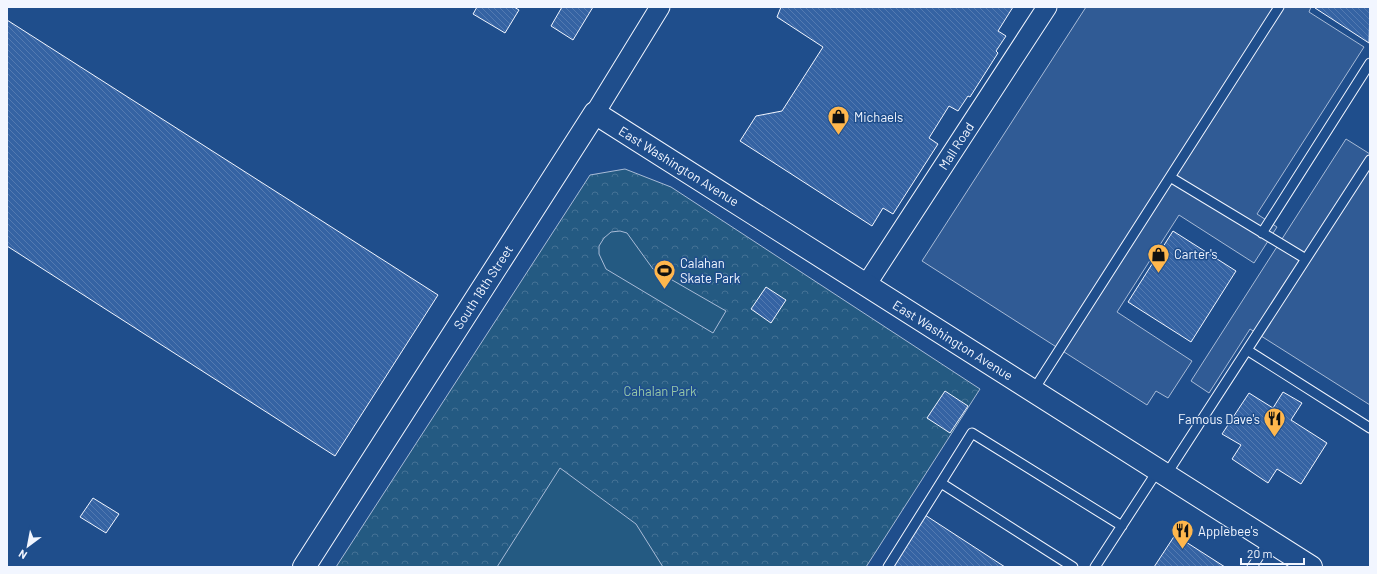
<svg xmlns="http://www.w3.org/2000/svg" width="1377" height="574" viewBox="0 0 1377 574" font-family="Barlow,sans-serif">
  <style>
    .park { fill: url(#park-crowns); stroke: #a8bbd7 }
    .pitch { fill: #245a82; stroke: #a8bbd7 }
    .parking { fill: #305b95; stroke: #a8bbd7 }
    .building { fill: url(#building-back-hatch); stroke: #f2f6ff }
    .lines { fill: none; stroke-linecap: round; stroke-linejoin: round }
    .lane-casing { stroke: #f2f6ff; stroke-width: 11 }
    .street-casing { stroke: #f2f6ff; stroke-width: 21 }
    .secondary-casing { stroke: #f2f6ff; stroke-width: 24 }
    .lane { stroke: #1f4e8c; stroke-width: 9 }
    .street { stroke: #1f4e8c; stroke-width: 19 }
    .secondary { stroke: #1f4e8c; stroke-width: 22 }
    .labels { text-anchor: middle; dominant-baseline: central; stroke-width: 3; stroke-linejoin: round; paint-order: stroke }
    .poi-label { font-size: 13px; fill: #f2f6ff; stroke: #1f4e8c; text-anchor: start }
    .street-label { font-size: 13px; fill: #f2f6ff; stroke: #1f4e8c }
    .park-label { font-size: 13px; fill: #97c8a6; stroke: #1f4e8c }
  </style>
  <defs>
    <pattern id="park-crowns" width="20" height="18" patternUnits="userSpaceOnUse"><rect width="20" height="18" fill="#245a82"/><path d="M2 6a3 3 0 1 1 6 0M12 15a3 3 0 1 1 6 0" fill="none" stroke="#447295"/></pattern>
    <pattern id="building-back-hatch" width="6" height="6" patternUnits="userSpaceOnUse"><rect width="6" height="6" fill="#3563a3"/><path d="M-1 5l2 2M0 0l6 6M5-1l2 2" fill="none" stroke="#537ab1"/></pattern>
  </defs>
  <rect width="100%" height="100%" fill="#1f4e8c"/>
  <!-- park -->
  <path class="park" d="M 625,169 L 671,187 L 980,389 L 866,567 L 336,567 L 590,175 Z"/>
  <!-- pitch -->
  <path class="pitch" d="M 620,231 L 627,233 L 653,269 L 726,311 L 713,333 L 606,269 L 599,254 L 599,246 L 604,238 L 611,232 Z
    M 560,468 L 636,524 L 663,567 L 497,567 Z"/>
  <!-- parking -->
  <path class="parking" d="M 1086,7 L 1311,7 L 1309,12 L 1364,47 L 1257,214 L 1277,227 L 1254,263 L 1179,215 L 1117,312 L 1192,361 L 1168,398 L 1156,391 L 1147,405 L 922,261 Z
    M 1346,139 L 1370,154 L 1370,405 L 1250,329 L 1209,393 L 1191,381 Z"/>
  <!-- building -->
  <path class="building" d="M 477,7 L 514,7 L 519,10 L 505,33 L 473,14 Z
    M 562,7 L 593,7 L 573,40 L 551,26 Z
    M 781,7 L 1013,7 L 998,31 L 1006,36 L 996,51 L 998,53 L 970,97 L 968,96 L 958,111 L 949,106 L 929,138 L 938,144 L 893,214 L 883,208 L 872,226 L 740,141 L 756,116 L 782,111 L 823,47 L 777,17 Z
    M 1316,7 L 1370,7 L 1369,43 L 1315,8 Z
    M 7,20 L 438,295 L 335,456 L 7,246 Z
    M 1173,231 L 1236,271 L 1191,342 L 1128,302 Z
    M 766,287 L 786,300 L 771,323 L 751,309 Z
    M 945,391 L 968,406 L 950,433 L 927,418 Z
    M 1283,392 L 1302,403 L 1291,420 L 1327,443 L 1301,484 L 1277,469 L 1268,483 L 1232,459 L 1241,445 L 1222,434 L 1249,393 L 1273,408 Z
    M 93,498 L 119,514 L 106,533 L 80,517 Z
    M 925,515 L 1005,567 L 892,567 Z
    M 1175,535 L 1225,567 L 1154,567 Z"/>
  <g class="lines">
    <defs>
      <path id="lane" d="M 1170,177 L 1306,259
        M 1262,233 L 1370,63
        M 1247,350 L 1370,428
        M 1033,391 L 1279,7
        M 1166,475 L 1370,160
        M 941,483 L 1073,567
        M 888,567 L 972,433 L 1122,526
        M 1095,567 L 1158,470
        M 1252,567 L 1269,541"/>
      <path id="street" d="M 595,113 L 660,7
        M 866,285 L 1047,7"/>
      <path id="secondary" d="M 304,567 L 595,113 L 1311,567"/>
    </defs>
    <!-- lane casing -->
    <use href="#lane" class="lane-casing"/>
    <!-- street casing -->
    <use href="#street" class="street-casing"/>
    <!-- secondary casing -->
    <use href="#secondary" class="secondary-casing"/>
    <!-- lane -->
    <use href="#lane" class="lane"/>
    <!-- street -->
    <use href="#street" class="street"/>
    <!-- secondary -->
    <use href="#secondary" class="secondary"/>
  </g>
  <!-- icons -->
  <defs>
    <symbol id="shop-pin" viewBox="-11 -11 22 30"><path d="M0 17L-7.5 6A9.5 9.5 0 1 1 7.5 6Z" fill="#ffb74d" stroke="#1f4e8c"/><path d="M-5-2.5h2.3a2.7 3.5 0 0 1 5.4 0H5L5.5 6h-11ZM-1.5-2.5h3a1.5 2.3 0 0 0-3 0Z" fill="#111"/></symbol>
    <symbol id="stadium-pin" viewBox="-11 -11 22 30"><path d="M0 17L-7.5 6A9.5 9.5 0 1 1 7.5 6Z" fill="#ffb74d" stroke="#1f4e8c"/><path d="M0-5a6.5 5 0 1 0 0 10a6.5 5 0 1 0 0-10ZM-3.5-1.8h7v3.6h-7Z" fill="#111"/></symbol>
    <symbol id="restaurant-pin" viewBox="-11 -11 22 30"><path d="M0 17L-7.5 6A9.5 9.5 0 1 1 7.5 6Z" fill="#ffb74d" stroke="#1f4e8c"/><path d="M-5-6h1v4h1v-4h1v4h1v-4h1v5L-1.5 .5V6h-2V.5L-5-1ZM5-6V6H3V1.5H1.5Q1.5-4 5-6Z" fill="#111"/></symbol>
  </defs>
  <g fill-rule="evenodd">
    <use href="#shop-pin" x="826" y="104" width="25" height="34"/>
    <use href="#shop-pin" x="1146" y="242" width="25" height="34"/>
    <use href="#stadium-pin" x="652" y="258" width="25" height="34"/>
    <use href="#restaurant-pin" x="1262" y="406" width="25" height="34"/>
    <use href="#restaurant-pin" x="1170" y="518" width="25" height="34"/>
  </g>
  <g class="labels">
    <!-- poi labels -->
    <g class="poi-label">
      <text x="854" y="117">Michaels</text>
      <text x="1174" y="254">Carter's</text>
      <text x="680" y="263">Calahan<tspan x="680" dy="15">Skate Park</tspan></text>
      <text x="1260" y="419" text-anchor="end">Famous Dave's</text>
      <text x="1198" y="531">Applebee's</text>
    </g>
    <!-- street labels -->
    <g class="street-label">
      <text transform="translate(956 146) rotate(-57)">Mall Road</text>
      <text transform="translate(679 166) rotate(32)">East Washington Avenue</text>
      <text transform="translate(483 287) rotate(-57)">South 18th Street</text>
      <text transform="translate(953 340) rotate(32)">East Washington Avenue</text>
    </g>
    <!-- park labels -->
    <g class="park-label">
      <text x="660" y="391">Cahalan Park</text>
    </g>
  </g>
  <!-- border -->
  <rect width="1377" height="574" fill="none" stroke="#f2f6ff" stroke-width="16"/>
  <!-- north arrow -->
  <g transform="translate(28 546) rotate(212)" stroke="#1f4e8c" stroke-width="3" paint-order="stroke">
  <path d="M0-3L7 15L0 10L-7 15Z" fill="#f2f6ff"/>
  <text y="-6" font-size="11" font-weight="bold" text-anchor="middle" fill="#f2f6ff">N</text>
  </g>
  <!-- scale -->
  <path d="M1241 558v6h63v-6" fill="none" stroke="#f2f6ff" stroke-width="2"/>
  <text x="1247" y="558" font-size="12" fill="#f2f6ff" stroke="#1f4e8c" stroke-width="3" paint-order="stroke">20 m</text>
</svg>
